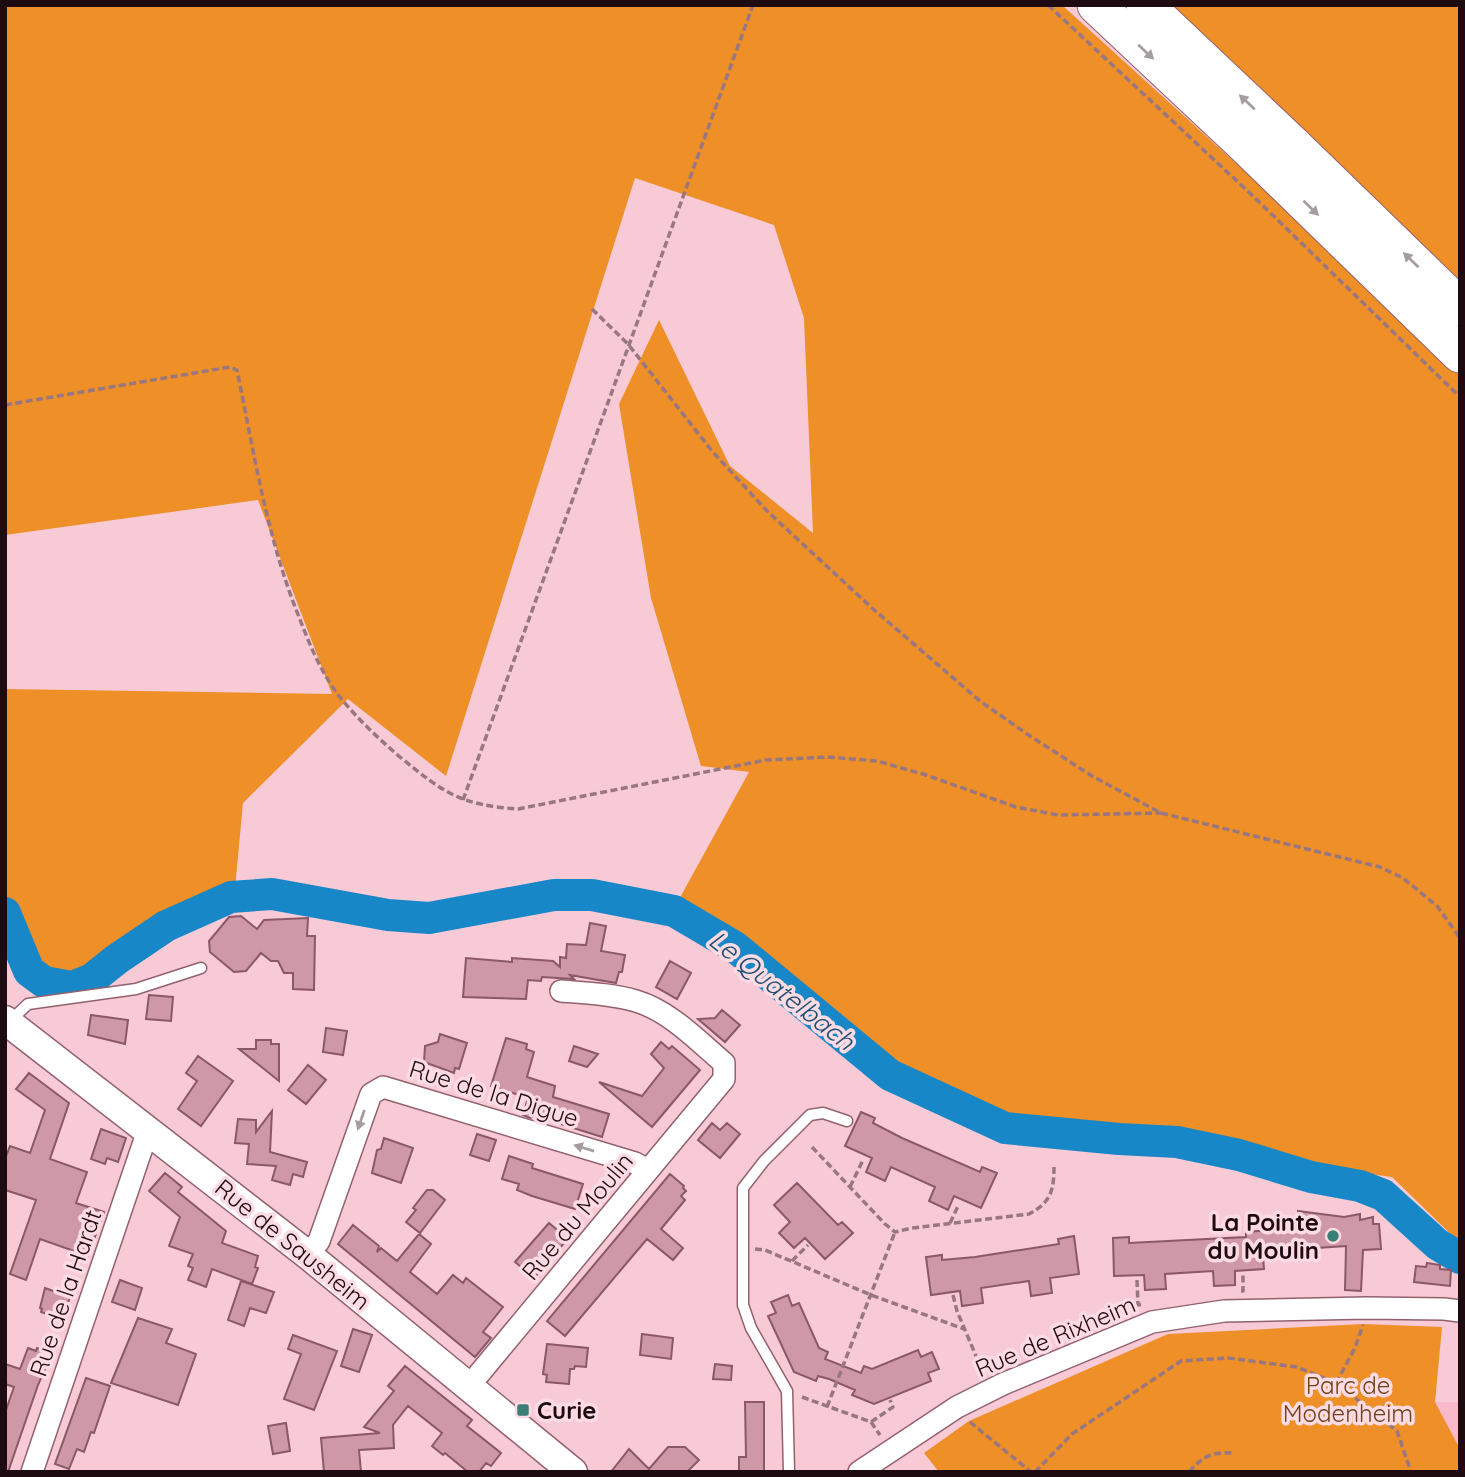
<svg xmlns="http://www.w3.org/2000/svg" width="1465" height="1477" viewBox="0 0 1465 1477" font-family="Quicksand,sans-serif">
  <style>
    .built { fill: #fab9ca }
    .green { fill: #ee8f27 }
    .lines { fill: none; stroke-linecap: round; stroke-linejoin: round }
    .river { stroke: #1887c8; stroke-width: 32 }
    .building { fill: #cf98a6; stroke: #8a5866; stroke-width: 2 }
    .service-casing { stroke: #92616e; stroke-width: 13 }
    .minor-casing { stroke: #92616e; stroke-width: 24 }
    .secondary-casing { stroke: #92616e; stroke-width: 31 }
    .motorway-casing { stroke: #92616e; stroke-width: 39 }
    .path { stroke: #997780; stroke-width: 3.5; stroke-dasharray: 7 3.5; stroke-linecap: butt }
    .service { stroke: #fff; stroke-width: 10 }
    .minor { stroke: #fff; stroke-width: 21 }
    .secondary { stroke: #fff; stroke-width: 28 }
    .motorway { stroke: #fff; stroke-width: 37 }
    .oneway { fill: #a59da0 }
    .poi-dot { fill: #3a7f75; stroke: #fedbe3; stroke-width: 2.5 }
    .labels { text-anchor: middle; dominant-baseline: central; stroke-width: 7; stroke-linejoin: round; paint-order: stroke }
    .street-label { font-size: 24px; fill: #1e0b11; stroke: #fedbe3 }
    .poi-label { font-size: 24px; font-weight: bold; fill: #1e0b11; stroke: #fedbe3; text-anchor: end }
    .park-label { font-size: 24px; fill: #6c421a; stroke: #fedbe3 }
    .water-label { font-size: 26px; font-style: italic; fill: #1b4e71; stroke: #fedbe3 }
  </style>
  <rect width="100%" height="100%" fill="#f8cad5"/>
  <!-- built -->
  <path class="built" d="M 1435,1402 L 1460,1402 L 1460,1449 Z"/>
  <!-- green -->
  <path class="green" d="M 5,5 L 1062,5 L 1250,176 L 1460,374 L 1460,1243 L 1392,1177 L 1282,1162 L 1250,1150 L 1171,1133 L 1008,1121 L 893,1066 L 744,943 L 677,903 L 749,772 L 701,766 L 651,598 L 619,404 L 659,320 L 730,466 L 813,533 L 804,318 L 774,225 L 635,178 L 446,776 L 348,699 L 243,803 L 235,888 L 163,921 L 74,974 L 35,964 L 5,898 L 5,689 L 332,694 L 258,500 L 5,535 Z
    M 1163,5 L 1460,5 L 1460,286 Z
    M 1363,1324 L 1442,1327 L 1435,1402 L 1460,1449 L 1460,1472 L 939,1472 L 924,1453 L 969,1421 L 1168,1334 Z"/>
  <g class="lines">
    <!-- river -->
    <path class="river" d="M 5,913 L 29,971 L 44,982 L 72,987 L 92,979 L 117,959 L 166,926 L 231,897 L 272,894 L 388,915 L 429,918 L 554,895 L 592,895 L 674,911 L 735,947 L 890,1075 L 1005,1128 L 1119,1139 L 1177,1142 L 1239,1155 L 1311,1177 L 1360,1186 L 1383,1195 L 1437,1244 L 1460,1258"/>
  </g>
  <!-- building -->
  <path class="building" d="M 241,916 L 257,929 L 264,920 L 308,918 L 307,936 L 315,936 L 314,990 L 293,989 L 293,973 L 284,973 L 278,961 L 271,961 L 261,953 L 246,971 L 234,972 L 210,952 L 209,941 L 229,917 Z
    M 590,923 L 606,926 L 601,951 L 625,955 L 622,972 L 619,972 L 616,983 L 570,975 L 574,979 L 542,977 L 541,981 L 528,980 L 526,999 L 463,997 L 466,958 L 512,962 L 512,958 L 553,961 L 560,967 L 560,957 L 566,958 L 567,944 L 586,945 Z
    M 670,961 L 691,973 L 677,999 L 656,987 Z
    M 149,995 L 173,997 L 171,1021 L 146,1019 Z
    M 722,1010 L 740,1025 L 725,1042 L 698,1019 L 715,1018 Z
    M 91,1015 L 128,1020 L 125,1044 L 88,1035 Z
    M 326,1028 L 347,1031 L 343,1055 L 323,1052 Z
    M 440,1034 L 467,1043 L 459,1069 L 455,1068 L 454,1073 L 424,1062 L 425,1046 L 438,1042 Z
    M 506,1038 L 527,1044 L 526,1049 L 534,1052 L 527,1077 L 555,1086 L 553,1097 L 609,1114 L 602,1137 L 535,1116 L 530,1118 L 523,1115 L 528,1098 L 491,1086 Z
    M 256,1040 L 271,1040 L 271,1044 L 279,1044 L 279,1081 L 239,1049 L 256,1049 Z
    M 661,1042 L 669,1049 L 672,1046 L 700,1070 L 652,1127 L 599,1082 L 642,1096 L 664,1068 L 651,1054 Z
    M 574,1046 L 598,1054 L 587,1067 L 569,1061 Z
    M 198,1056 L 233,1081 L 201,1126 L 178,1109 L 197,1081 L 186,1073 Z
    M 308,1065 L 326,1080 L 306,1104 L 288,1090 Z
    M 29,1073 L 69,1103 L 50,1159 L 87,1172 L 76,1203 L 104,1212 L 88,1256 L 40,1239 L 26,1280 L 10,1274 L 36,1200 L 5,1190 L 5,1159 L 10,1146 L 30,1153 L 45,1110 L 16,1089 Z
    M 272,1111 L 270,1152 L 307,1162 L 303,1177 L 293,1174 L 290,1185 L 272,1180 L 276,1166 L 247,1164 L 249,1144 L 235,1143 L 238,1119 L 256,1120 L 256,1132 Z
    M 861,1112 L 875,1118 L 873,1123 L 902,1138 L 980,1172 L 982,1167 L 997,1173 L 981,1208 L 954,1196 L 948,1210 L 929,1201 L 935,1187 L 891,1167 L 885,1181 L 866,1172 L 872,1158 L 845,1146 Z
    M 712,1123 L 720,1130 L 727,1123 L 740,1134 L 720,1158 L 698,1140 Z
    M 101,1129 L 126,1138 L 118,1162 L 107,1158 L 105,1164 L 91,1159 Z
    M 477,1134 L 496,1140 L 489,1161 L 470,1155 Z
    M 384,1138 L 413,1148 L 401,1183 L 372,1173 L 377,1150 L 381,1149 Z
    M 509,1156 L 533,1164 L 532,1168 L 583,1184 L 575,1209 L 532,1196 L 517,1190 L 519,1184 L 502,1179 Z
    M 165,1173 L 182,1187 L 178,1192 L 226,1231 L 222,1243 L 258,1256 L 255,1267 L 258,1268 L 252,1284 L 212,1269 L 206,1287 L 188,1280 L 193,1268 L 188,1266 L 193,1254 L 169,1246 L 180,1217 L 149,1191 Z
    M 670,1174 L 684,1186 L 683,1188 L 686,1191 L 681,1196 L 685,1200 L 661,1229 L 683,1248 L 673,1260 L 647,1239 L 565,1336 L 547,1321 Z
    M 797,1183 L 838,1225 L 842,1222 L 853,1233 L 825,1259 L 805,1238 L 794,1248 L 779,1233 L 790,1222 L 774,1205 Z
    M 427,1190 L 433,1190 L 445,1200 L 420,1233 L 406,1222 L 416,1210 L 413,1208 Z
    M 1298,1211 L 1344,1217 L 1360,1214 L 1360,1220 L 1373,1217 L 1373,1224 L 1379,1224 L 1381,1249 L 1363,1250 L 1361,1291 L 1345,1290 L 1346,1246 L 1317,1248 L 1318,1259 L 1296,1261 L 1296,1254 L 1263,1257 L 1264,1269 L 1235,1271 L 1235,1285 L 1214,1286 L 1213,1271 L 1165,1274 L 1166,1289 L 1145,1290 L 1144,1275 L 1114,1276 L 1113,1238 L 1129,1237 L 1129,1243 L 1246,1237 L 1246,1232 L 1285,1229 L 1285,1226 L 1299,1225 Z
    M 549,1223 L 562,1234 L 559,1237 L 565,1242 L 534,1278 L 515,1262 Z
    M 353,1225 L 379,1246 L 377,1252 L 381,1248 L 397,1261 L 419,1234 L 431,1244 L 410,1272 L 437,1294 L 453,1275 L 463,1283 L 466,1278 L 503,1307 L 483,1332 L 491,1338 L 475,1357 L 338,1244 Z
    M 1074,1236 L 1079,1274 L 1050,1278 L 1052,1293 L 1031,1296 L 1029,1281 L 981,1288 L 983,1303 L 962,1306 L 960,1291 L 931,1295 L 926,1257 L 942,1255 L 942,1260 L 975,1257 L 1059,1244 L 1058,1239 Z
    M 1427,1263 L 1440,1265 L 1440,1269 L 1451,1270 L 1450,1286 L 1414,1282 L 1416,1266 L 1426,1267 Z
    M 120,1280 L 142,1288 L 135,1310 L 112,1302 Z
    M 241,1281 L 274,1292 L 266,1313 L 250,1308 L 244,1326 L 228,1320 Z
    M 45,1288 L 70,1297 L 62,1320 L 41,1312 L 42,1309 L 40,1308 Z
    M 788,1295 L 792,1306 L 799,1303 L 819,1348 L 828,1352 L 825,1359 L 861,1373 L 864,1366 L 872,1369 L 918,1350 L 921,1357 L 932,1352 L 939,1369 L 928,1373 L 931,1381 L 874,1404 L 852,1395 L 855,1390 L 829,1379 L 818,1376 L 816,1381 L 794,1372 L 768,1316 L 776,1313 L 771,1302 Z
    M 138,1318 L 172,1329 L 166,1343 L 196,1354 L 178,1405 L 111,1383 Z
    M 353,1329 L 372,1335 L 359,1372 L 341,1366 Z
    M 642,1334 L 673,1338 L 671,1359 L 640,1355 Z
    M 293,1335 L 337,1351 L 314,1410 L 284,1399 L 301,1354 L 288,1349 Z
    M 547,1344 L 588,1348 L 586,1367 L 575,1366 L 574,1369 L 570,1369 L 569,1384 L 546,1382 L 547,1375 L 543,1374 Z
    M 28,1348 L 36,1351 L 37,1348 L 52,1353 L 38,1385 L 8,1472 L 5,1472 L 5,1413 L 14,1387 L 5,1384 L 5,1364 L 20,1369 Z
    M 715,1364 L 732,1366 L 731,1380 L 713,1379 Z
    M 405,1366 L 472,1420 L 467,1426 L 501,1453 L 491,1466 L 486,1463 L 479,1472 L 468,1472 L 445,1453 L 443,1455 L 432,1446 L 442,1433 L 408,1406 L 393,1425 L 394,1448 L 359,1450 L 361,1472 L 324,1472 L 321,1438 L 380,1433 L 364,1427 L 394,1391 L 388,1386 Z
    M 86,1378 L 110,1386 L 94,1433 L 91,1432 L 84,1452 L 77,1449 L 69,1469 L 55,1464 Z
    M 745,1402 L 764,1402 L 764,1471 L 739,1472 L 739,1457 L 746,1457 Z
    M 286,1423 L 290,1451 L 273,1454 L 268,1426 Z
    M 668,1447 L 685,1447 L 699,1460 L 687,1472 L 611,1472 L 629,1449 L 649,1469 Z"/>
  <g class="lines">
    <defs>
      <path id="service" d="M 10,1021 L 28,1004 L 136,989 L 201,968
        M 789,1472 L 787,1391 L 751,1328 L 743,1305 L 743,1188 L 764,1161 L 810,1115 L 823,1113 L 847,1121"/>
      <path id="minor" d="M 308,1255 L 319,1241 L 371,1094 L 383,1087 L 635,1163 L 648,1170
        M 469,1386 L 724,1079 L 724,1063 C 698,1041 670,1011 636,1001 C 612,994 586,993 561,991
        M 32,1472 L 144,1142 L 151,1131
        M 859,1472 L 957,1407 L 1003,1384 L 1152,1322 L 1224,1311 L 1366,1308 L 1444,1309 L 1460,1311"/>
      <path id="secondary" d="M 5,1020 L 308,1255 L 573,1472"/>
      <path id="motorway" d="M 1096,5 L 1244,144 L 1460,354
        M 1145,5 L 1291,143 L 1460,307"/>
    </defs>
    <!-- service casing -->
    <use href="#service" class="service-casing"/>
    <!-- minor casing -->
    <use href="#minor" class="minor-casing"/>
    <!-- secondary casing -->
    <use href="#secondary" class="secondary-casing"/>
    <!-- motorway casing -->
    <use href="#motorway" class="motorway-casing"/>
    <!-- path -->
    <path class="path" d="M 1048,5 L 1254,197 L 1460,397
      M 592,309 L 628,344 L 712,451 L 767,511 L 872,608 L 980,701 L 1027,734 L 1092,776 L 1161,813 L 1380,867 L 1403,878 L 1437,906 L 1460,938
      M 5,405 L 230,367 L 237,370 C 254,453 267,538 299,617 C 310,646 323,677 343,701 C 360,721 380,740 400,757 C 444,793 460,805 518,809 L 766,760 L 828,757 L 877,761 L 923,774 L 1016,807 L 1058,815 L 1161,813
      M 463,800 L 753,5
      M 1459,936 L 1460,923
      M 812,1147 L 885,1224 L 895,1232 L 912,1228 L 1029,1214 C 1052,1202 1054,1189 1054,1165
      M 850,1187 L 863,1160
      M 950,1223 L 959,1204
      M 755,1249 L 765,1250 L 871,1295 L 964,1329
      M 792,1261 L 808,1245
      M 1137,1280 L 1138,1305 L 1143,1304
      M 1241,1291 L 1243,1291 L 1243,1274
      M 953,1295 L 957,1311 L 976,1356
      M 1336,1383 L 1355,1348 L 1363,1325
      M 802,1397 L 871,1422 L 893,1407 L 890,1400
      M 827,1407 L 895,1232
      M 871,1422 L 880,1435
      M 970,1422 L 1031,1472
      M 1035,1472 L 1072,1434 L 1181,1361 L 1228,1358 L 1297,1367 L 1336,1383 L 1397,1431 L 1411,1472
      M 1189,1472 C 1204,1455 1212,1452 1234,1453"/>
    <!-- service -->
    <use href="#service" class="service"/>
    <!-- minor -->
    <use href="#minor" class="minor"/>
    <!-- secondary -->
    <use href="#secondary" class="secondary"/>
    <!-- motorway -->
    <use href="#motorway" class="motorway"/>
  </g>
  <!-- one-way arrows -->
  <defs><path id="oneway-solid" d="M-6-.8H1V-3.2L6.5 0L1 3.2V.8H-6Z" transform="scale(1.75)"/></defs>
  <g class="oneway">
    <use href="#oneway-solid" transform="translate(1146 52) rotate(43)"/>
    <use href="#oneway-solid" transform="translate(1247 102) rotate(-137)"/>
    <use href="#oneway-solid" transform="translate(1311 208) rotate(44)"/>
    <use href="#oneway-solid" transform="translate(1411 260) rotate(-136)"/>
    <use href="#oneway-solid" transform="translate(361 1120) rotate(109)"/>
    <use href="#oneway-solid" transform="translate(584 1148) rotate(-163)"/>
  </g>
  <!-- markers -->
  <g class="poi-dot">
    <circle cx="1333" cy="1236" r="7"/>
    <rect x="516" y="1403" width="14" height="14" rx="3.5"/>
  </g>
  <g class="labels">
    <!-- street labels -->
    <g class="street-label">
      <text transform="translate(494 1093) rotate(17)">Rue de la Digue</text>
      <text transform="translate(577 1216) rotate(-50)">Rue du Moulin</text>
      <text transform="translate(293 1244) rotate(39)">Rue de Sausheim</text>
      <text transform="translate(65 1293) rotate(-71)">Rue de la Hardt</text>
      <text transform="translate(1055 1336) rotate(-23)">Rue de Rixheim</text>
    </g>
    <!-- poi labels -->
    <g class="poi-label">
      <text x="1319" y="1222">La Pointe<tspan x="1319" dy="28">du Moulin</tspan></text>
      <text x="537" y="1410" text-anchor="start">Curie</text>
    </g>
    <!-- park labels -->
    <g class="park-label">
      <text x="1348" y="1385">Parc de<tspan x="1348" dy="28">Modenheim</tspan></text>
    </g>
    <!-- water labels -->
    <g class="water-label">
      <text transform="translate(782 990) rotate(38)">Le Quatelbach</text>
    </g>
  </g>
  <!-- border -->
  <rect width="1465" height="1477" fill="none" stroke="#1e0b11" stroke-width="14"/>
</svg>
